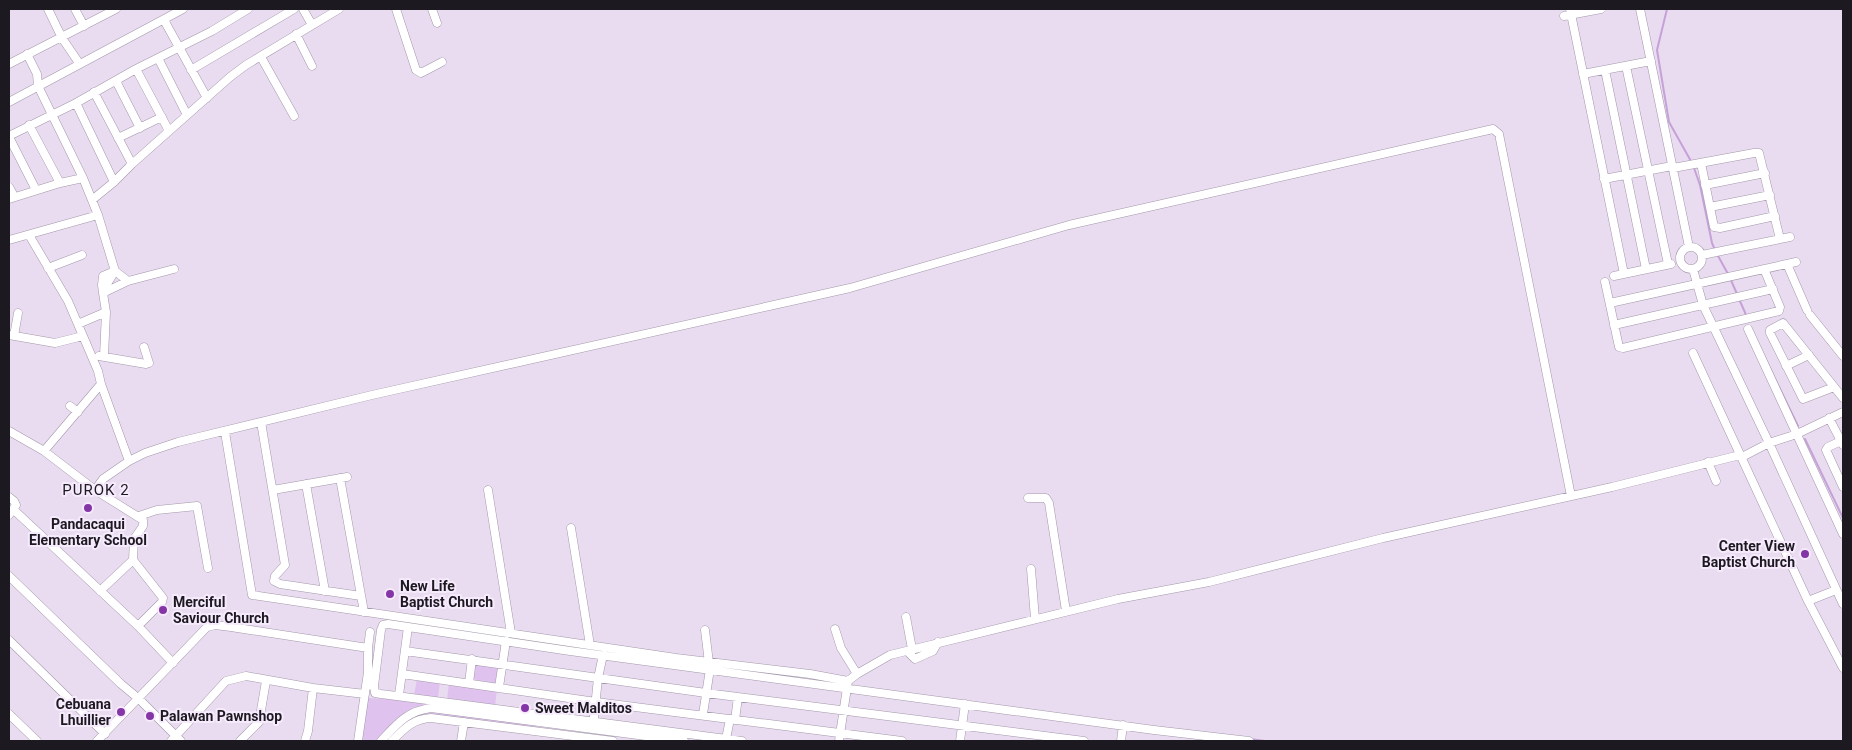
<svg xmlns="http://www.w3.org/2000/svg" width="1852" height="750" viewBox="0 0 1852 750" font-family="Roboto,sans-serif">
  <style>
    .green { fill: #e0c2ef }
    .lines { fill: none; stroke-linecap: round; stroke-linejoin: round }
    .stream { stroke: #c6a1d8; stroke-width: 2 }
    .minor-casing { stroke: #a398aa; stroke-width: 9 }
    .minor { stroke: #fff; stroke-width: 8 }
    .poi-dot { fill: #8536a6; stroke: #f6eafd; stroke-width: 2 }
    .labels { text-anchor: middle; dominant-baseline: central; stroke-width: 4; stroke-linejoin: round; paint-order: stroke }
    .poi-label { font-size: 14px; font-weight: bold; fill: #1d1920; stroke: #f6eafd; text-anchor: start }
    .neighbourhood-label { font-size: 15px; letter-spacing: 1px; fill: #1d1920; stroke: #f6eafd }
  </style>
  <rect width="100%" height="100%" fill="#e9dcf0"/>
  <!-- green -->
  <path class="green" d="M 474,663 L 499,665 L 496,684 L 472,679 Z
    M 417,679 L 440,682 L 438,698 L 414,695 Z
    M 449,683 L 497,689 L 495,706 L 447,700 Z
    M 366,698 L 430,701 L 459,705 C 446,705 432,703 419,706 C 403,710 389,730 378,741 L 360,741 Z
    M 429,710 L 536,725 L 535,729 L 532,729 L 434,715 L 414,718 L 394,732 L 394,731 L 403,720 Z"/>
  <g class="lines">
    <!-- stream -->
    <path class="stream" d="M 1667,9 L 1657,50 L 1669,122 L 1692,163
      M 1694,168 L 1700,185 L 1712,243 L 1715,250
      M 1717,254 L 1728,274
      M 1730,278 L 1737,294
      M 1739,299 L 1747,317
      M 1764,356 L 1798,426
      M 1805,439 L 1843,518
      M 1250,739 L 1265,741"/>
    <defs>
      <path id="minor" d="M 48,9 L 62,38 L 79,63
        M 75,9 L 84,26
        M 303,9 L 312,25
        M 396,9 L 416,70 L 421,73 L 442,62
        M 432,9 L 437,23
        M 1570,9 L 1624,274
        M 1640,9 L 1689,247
        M 1564,16 L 1601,9
        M 164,20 L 207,98
        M 296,34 L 312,66
        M 261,57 L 294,116
        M 158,58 L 187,115
        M 9,64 L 116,9
        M 1626,66 L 1668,264
        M 136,69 L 169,131
        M 191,70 L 294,9
        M 1605,70 L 1646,269
        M 1583,74 L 1651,61
        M 116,81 L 140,128
        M 94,92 L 132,164
        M 9,102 L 183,9
        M 76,103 L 114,182
        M 29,125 L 60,183
        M 9,136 L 76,103 L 136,69 L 212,31 L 248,9
        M 9,137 L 36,190
        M 118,138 L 162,117
        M 1701,163 L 1714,227 L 1720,228 L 1775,216
        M 1673,168 L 1754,153 L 1759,153 L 1780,239
        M 1604,179 L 1672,166
        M 1705,185 L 1765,173
        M 9,187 L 14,196
        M 9,199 L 60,183 L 83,178
        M 92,200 L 114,182 L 132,164 L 230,77 L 246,65 L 339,9
        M 1710,207 L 1770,195
        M 98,215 L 115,271 L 107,284 L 102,285 L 103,293
        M 29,235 L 68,301 L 98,371 L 101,384 L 44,451
        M 9,240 L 98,215 L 83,178 L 38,86 L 37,74 L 27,54
        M1680 258a11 11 0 1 1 22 0a11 11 0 1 1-22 0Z
        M 1702,255 L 1790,237
        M 1787,264 L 1807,310
        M 48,268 L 82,255
        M 1693,269 L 1703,305 L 1769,443 L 1843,604
        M 1614,276 L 1671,264
        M 1605,282 L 1619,347 L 1623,348 L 1779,311 L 1780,307 L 1764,269
        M 102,285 L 103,276 L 115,271 L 128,281
        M 1610,303 L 1796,262
        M 1810,315 L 1843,356
        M 78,324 L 106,312
        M 1614,325 L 1773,289
        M 1748,329 L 1843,534
        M 9,335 L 55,343 L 83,336
        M 14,336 L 18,313
        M 1693,353 L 1808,601 L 1843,668
        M 99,356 L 146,364 L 149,363 L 144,347
        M 104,356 L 106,312 L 103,293 L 128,281 L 174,269
        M 1786,366 L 1809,355
        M 101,384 L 129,461
        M 1834,387 L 1803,399 L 1770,333 L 1770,330 L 1783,323 L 1843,398
        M 70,406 L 78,412
        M 1829,418 L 1843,445
        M 261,422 L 285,565 L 275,576 L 274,581 L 280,584 L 361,596
        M 9,431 L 44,451 L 95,490 L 143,520 L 143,526 L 134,539 L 133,560 L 163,598 L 162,602 L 138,626
        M 225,432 L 252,595 L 676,658 L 810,674 L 848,681
        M 1841,441 L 1828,447 L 1826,450 L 1843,487
        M 1742,457 L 1769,443 L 1797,434 L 1843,412
        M 1708,462 L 1716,481
        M 340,478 L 364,612
        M 306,484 L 325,591
        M 95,490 L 103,479 L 129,461 L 145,453 L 178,442 L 372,395 L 850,288 L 1069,225 L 1493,129 L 1499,134 L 1571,496
        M 273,490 L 347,477
        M 488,490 L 511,633
        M 9,497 L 14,501 L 16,505 L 9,515
        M 1028,498 L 1046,498 L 1049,503 L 1066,611
        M 14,510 L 138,626 L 173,663
        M 139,516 L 157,510 L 197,506 L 208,568
        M 571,528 L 590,645
        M 1031,569 L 1035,619
        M 9,576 L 121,684 L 139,699 L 181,741
        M 100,591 L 133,560
        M 1808,601 L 1836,590
        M 906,617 L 912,649
        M 835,629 L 841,648 L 857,674
        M 705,630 L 709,663
        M 9,640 L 105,734
        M 405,651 L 706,693 L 1084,741
        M 907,651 L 915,659 L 933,651 L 938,642
        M 402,674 L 596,702 L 902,741
        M 469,683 L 472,659
        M 366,685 L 374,686 L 375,693 L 381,694 L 742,741
        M 374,686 L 381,630 L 383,625 L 388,624 L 570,651 L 1154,730 L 1249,741
        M 499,687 L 506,641
        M 399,695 L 408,627
        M 9,714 L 37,741
        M 703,714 L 710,669
        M 735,720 L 738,697
        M 593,727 L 598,678 L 603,655
        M 726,739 L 730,719
        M 97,741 L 207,627 L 215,625 L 231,627 L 368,648
        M 171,741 L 226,681 L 246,676 L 313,688 L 365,694
        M 240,741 L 259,722 L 266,681
        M 305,741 L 308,731 L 313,688
        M 358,741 L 368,672 L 368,648 L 370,632
        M 381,741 C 397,724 407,711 431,708 L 684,741
        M 392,741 C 404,729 412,719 431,718 L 613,741
        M 461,741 L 464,722
        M 839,741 L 848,681 L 857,674 L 890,655 L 1118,599 L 1209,582 L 1383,538 L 1612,487 L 1740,455
        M 960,741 L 965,704
        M 1121,741 L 1123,725"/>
    </defs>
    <!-- minor casing -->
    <use href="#minor" class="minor-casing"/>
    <!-- minor -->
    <use href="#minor" class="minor"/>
  </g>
  <!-- markers -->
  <g class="poi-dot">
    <circle cx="88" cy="508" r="5"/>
    <circle cx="1805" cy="554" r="5"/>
    <circle cx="390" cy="594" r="5"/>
    <circle cx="163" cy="610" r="5"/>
    <circle cx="525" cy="708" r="5"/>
    <circle cx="121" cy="712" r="5"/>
    <circle cx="150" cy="716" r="5"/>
  </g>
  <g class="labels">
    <!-- poi labels -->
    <g class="poi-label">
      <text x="88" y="524" text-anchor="middle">Pandacaqui<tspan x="88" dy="16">Elementary School</tspan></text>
      <text x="1795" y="546" text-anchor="end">Center View<tspan x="1795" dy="16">Baptist Church</tspan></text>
      <text x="400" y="586">New Life<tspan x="400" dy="16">Baptist Church</tspan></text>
      <text x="173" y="602">Merciful<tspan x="173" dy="16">Saviour Church</tspan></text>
      <text x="111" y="704" text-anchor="end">Cebuana<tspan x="111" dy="16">Lhuillier</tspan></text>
      <text x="535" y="708">Sweet Malditos</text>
      <text x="160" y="716">Palawan Pawnshop</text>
    </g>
    <!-- neighbourhood labels -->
    <g class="neighbourhood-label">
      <text x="96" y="490">PUROK 2</text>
    </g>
  </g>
  <!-- border -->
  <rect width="1852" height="750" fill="none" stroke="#1d1920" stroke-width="20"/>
</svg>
